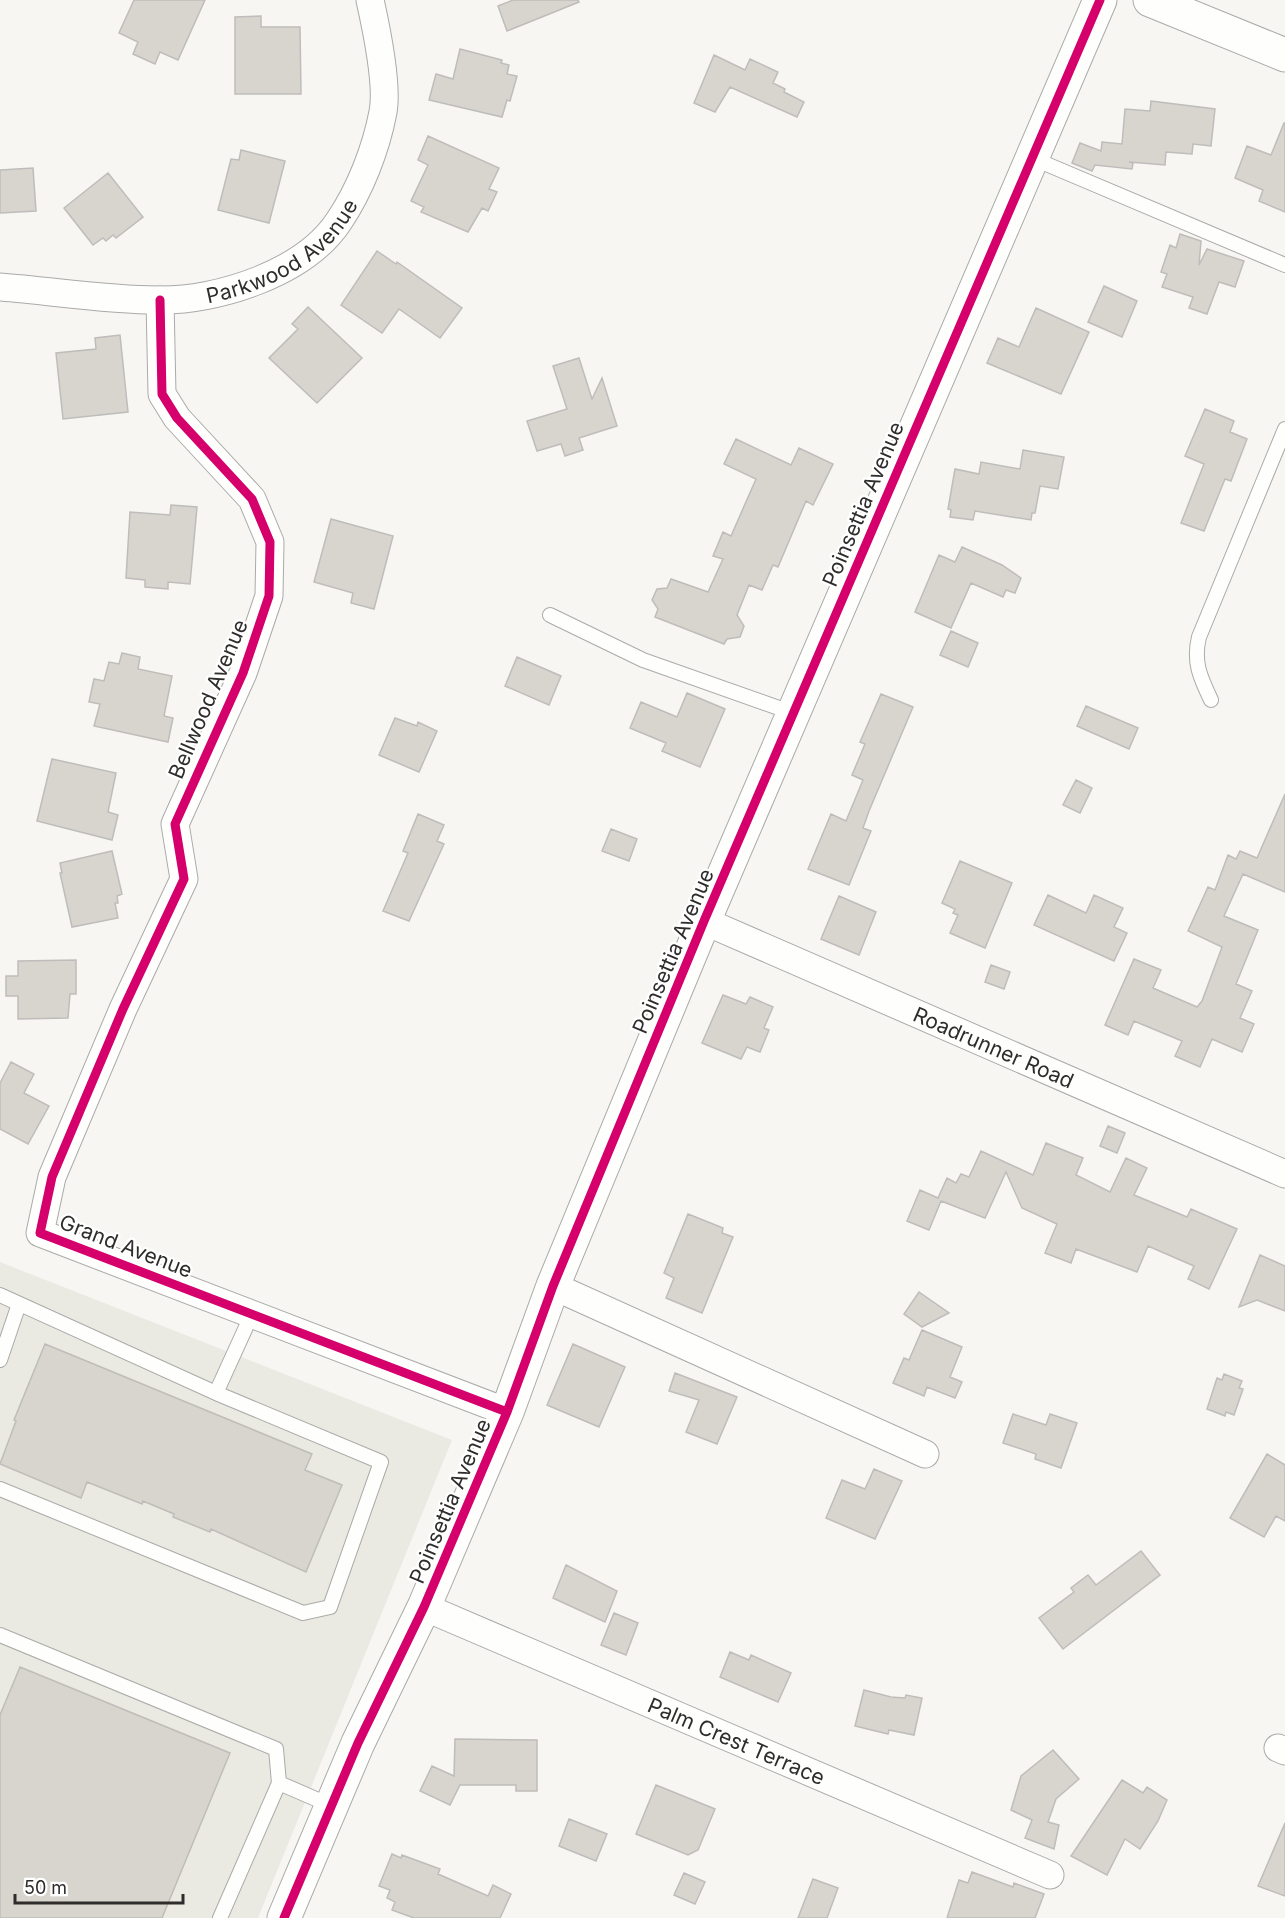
<svg xmlns="http://www.w3.org/2000/svg" width="1285" height="1918" viewBox="0 0 1285 1918" font-family="Inter,sans-serif">
  <style>
    .built { fill: #ebeae2 }
    .building { fill: #d7d5cd; stroke: #bebdbb; stroke-width: 1.5 }
    .lines { fill: none; stroke-linecap: round; stroke-linejoin: round }
    .lane-casing { stroke: #aaaaa8; stroke-width: 16 }
    .street-casing { stroke: #aaaaa8; stroke-width: 29 }
    .secondary-casing { stroke: #aaaaa8; stroke-width: 35 }
    .lane { stroke: #fefefd; stroke-width: 14 }
    .street { stroke: #fefefd; stroke-width: 27 }
    .secondary { stroke: #fefefd; stroke-width: 33 }
    .cycleway-casing { stroke: #fff; stroke-width: 13 }
    .cycleway { stroke: #d6006c; stroke-width: 9 }
    .labels { text-anchor: middle; dominant-baseline: central; stroke-width: 4.5; stroke-linejoin: round; paint-order: stroke }
    .street-label { font-size: 21px; fill: #2e2d2c; stroke: #fff }
  </style>
  <rect width="100%" height="100%" fill="#f7f6f3"/>
  <!-- built -->
  <path class="built" d="M 0,1262 L 452,1440 L 258,1918 L 0,1918 Z"/>
  <!-- building -->
  <path class="building" d="M 134,0 L 205,0 L 178,60 L 160,52 L 155,64 L 133,54 L 138,42 L 119,33 Z
    M 513,0 L 578,0 L 579,2 L 507,31 L 498,6 Z
    M 261,16 L 261,27 L 300,27 L 301,94 L 235,94 L 235,17 Z
    M 460,49 L 502,60 L 501,63 L 509,65 L 507,74 L 517,76 L 510,101 L 507,100 L 502,117 L 429,100 L 436,74 L 453,79 Z
    M 714,55 L 745,70 L 750,59 L 778,72 L 773,83 L 785,89 L 784,92 L 804,102 L 797,117 L 730,87 L 715,112 L 694,103 Z
    M 1151,101 L 1215,109 L 1211,146 L 1193,144 L 1192,154 L 1166,152 L 1165,165 L 1129,162 L 1133,163 L 1132,169 L 1095,165 L 1092,171 L 1072,163 L 1080,143 L 1101,151 L 1102,142 L 1122,144 L 1125,109 L 1150,111 Z
    M 1284,123 L 1285,123 L 1285,212 L 1259,201 L 1263,190 L 1235,178 L 1247,146 L 1271,155 Z
    M 428,136 L 499,168 L 489,189 L 497,192 L 488,211 L 482,208 L 468,232 L 421,212 L 424,207 L 411,201 L 428,165 L 418,160 Z
    M 241,150 L 285,161 L 269,223 L 218,210 L 231,159 L 239,160 Z
    M 33,168 L 36,211 L 0,213 L 0,170 Z
    M 108,173 L 143,217 L 116,238 L 113,235 L 106,241 L 103,238 L 93,245 L 64,208 Z
    M 1180,234 L 1201,241 L 1199,265 L 1207,249 L 1244,261 L 1235,287 L 1219,282 L 1207,314 L 1189,308 L 1193,297 L 1162,287 L 1167,274 L 1161,272 L 1170,245 L 1176,248 Z
    M 377,251 L 396,264 L 397,262 L 462,308 L 440,338 L 399,309 L 382,333 L 341,305 Z
    M 1104,286 L 1137,301 L 1122,337 L 1088,322 Z
    M 308,307 L 362,358 L 317,403 L 269,358 L 298,329 L 292,324 Z
    M 1036,308 L 1089,332 L 1061,394 L 987,363 L 998,338 L 1019,347 Z
    M 120,335 L 128,412 L 63,419 L 56,353 L 96,349 L 95,338 Z
    M 579,358 L 592,399 L 602,378 L 617,426 L 579,438 L 583,450 L 565,456 L 561,444 L 537,451 L 527,421 L 567,409 L 553,366 Z
    M 1205,409 L 1234,421 L 1230,432 L 1247,439 L 1231,481 L 1225,479 L 1204,531 L 1181,523 L 1204,464 L 1185,456 Z
    M 736,439 L 791,465 L 799,448 L 833,464 L 813,505 L 806,501 L 778,567 L 773,565 L 762,590 L 749,585 L 737,615 L 744,626 L 740,637 L 727,639 L 724,644 L 655,617 L 658,609 L 652,600 L 657,589 L 667,588 L 671,579 L 708,592 L 723,559 L 713,556 L 723,532 L 731,536 L 756,479 L 724,464 Z
    M 1023,450 L 1064,457 L 1058,489 L 1040,486 L 1035,513 L 1032,513 L 1031,520 L 975,511 L 973,520 L 950,517 L 951,510 L 948,509 L 955,469 L 979,474 L 981,462 L 1020,469 Z
    M 171,505 L 197,507 L 190,584 L 168,582 L 168,589 L 145,587 L 145,580 L 126,578 L 130,512 L 170,515 Z
    M 331,519 L 393,536 L 374,609 L 351,603 L 353,593 L 314,582 Z
    M 962,547 L 1002,565 L 1021,578 L 1015,593 L 1006,590 L 1003,597 L 971,583 L 951,628 L 915,612 L 939,555 L 955,562 Z
    M 951,631 L 978,643 L 968,667 L 940,655 Z
    M 122,653 L 140,657 L 138,669 L 172,676 L 164,716 L 173,718 L 168,742 L 94,726 L 100,704 L 89,702 L 94,679 L 104,681 L 109,662 L 119,664 Z
    M 517,657 L 561,676 L 549,705 L 505,686 Z
    M 687,693 L 725,709 L 700,767 L 662,751 L 666,743 L 630,728 L 641,702 L 677,717 Z
    M 881,694 L 913,707 L 869,811 L 863,828 L 871,831 L 849,885 L 808,869 L 831,814 L 846,821 L 863,780 L 852,775 L 865,744 L 860,742 Z
    M 1086,706 L 1138,728 L 1129,749 L 1077,726 Z
    M 395,718 L 417,726 L 418,722 L 437,731 L 419,772 L 379,755 Z
    M 52,759 L 116,773 L 108,812 L 118,815 L 112,840 L 37,821 Z
    M 1076,780 L 1092,788 L 1080,813 L 1063,805 Z
    M 1285,794 L 1285,892 L 1243,874 L 1224,916 L 1258,930 L 1236,984 L 1252,991 L 1240,1018 L 1254,1024 L 1242,1052 L 1212,1039 L 1200,1067 L 1175,1056 L 1182,1041 L 1134,1021 L 1128,1035 L 1105,1025 L 1134,959 L 1161,970 L 1153,988 L 1197,1007 L 1202,1001 L 1222,947 L 1188,931 L 1208,887 L 1215,890 L 1228,855 L 1236,859 L 1240,851 L 1257,858 Z
    M 418,814 L 444,825 L 437,841 L 444,844 L 409,921 L 383,911 L 408,853 L 403,851 Z
    M 611,829 L 637,839 L 629,861 L 602,851 Z
    M 112,851 L 122,894 L 117,896 L 118,903 L 115,903 L 118,918 L 72,927 L 60,873 L 62,873 L 60,863 Z
    M 960,861 L 1012,883 L 985,948 L 950,933 L 958,915 L 953,913 L 955,909 L 942,903 Z
    M 1048,895 L 1086,913 L 1094,895 L 1123,908 L 1114,927 L 1127,933 L 1114,961 L 1034,925 Z
    M 839,896 L 876,912 L 859,955 L 821,939 Z
    M 76,960 L 76,994 L 70,994 L 68,1018 L 18,1019 L 18,996 L 6,996 L 6,976 L 18,976 L 18,961 Z
    M 991,965 L 1010,972 L 1004,989 L 985,982 Z
    M 723,995 L 746,1004 L 750,997 L 773,1007 L 764,1028 L 769,1030 L 760,1052 L 747,1047 L 741,1059 L 702,1043 Z
    M 11,1062 L 34,1074 L 24,1093 L 49,1106 L 28,1144 L 0,1129 L 0,1083 Z
    M 1108,1126 L 1125,1133 L 1117,1153 L 1100,1146 Z
    M 1046,1143 L 1083,1158 L 1076,1175 L 1110,1192 L 1126,1158 L 1147,1168 L 1134,1195 L 1187,1217 L 1191,1209 L 1237,1229 L 1209,1289 L 1188,1279 L 1194,1266 L 1148,1246 L 1137,1272 L 1076,1249 L 1071,1263 L 1045,1253 L 1057,1224 L 1022,1208 L 1006,1172 L 985,1218 L 941,1201 L 929,1230 L 907,1221 L 920,1190 L 938,1198 L 947,1178 L 956,1183 L 961,1174 L 969,1177 L 981,1151 L 1033,1175 Z
    M 688,1214 L 723,1228 L 722,1233 L 733,1237 L 702,1313 L 666,1298 L 674,1278 L 664,1273 Z
    M 1260,1255 L 1285,1266 L 1285,1311 L 1257,1300 L 1239,1307 Z
    M 919,1292 L 949,1313 L 922,1327 L 904,1314 Z
    M 922,1330 L 962,1347 L 950,1377 L 962,1382 L 955,1398 L 927,1387 L 924,1396 L 893,1383 L 904,1358 L 909,1360 Z
    M 45,1344 L 312,1454 L 305,1470 L 342,1485 L 306,1572 L 211,1529 L 210,1532 L 173,1517 L 174,1514 L 143,1501 L 142,1504 L 87,1482 L 81,1498 L 0,1464 L 16,1421 L 14,1420 Z
    M 573,1344 L 625,1367 L 599,1427 L 547,1405 Z
    M 675,1373 L 737,1397 L 717,1444 L 686,1432 L 699,1400 L 669,1391 Z
    M 1224,1374 L 1242,1381 L 1239,1388 L 1243,1389 L 1234,1415 L 1226,1412 L 1225,1416 L 1207,1409 L 1217,1378 L 1222,1380 Z
    M 1013,1414 L 1046,1425 L 1050,1414 L 1077,1423 L 1061,1468 L 1035,1459 L 1036,1454 L 1003,1443 Z
    M 1267,1454 L 1285,1465 L 1285,1521 L 1276,1516 L 1264,1537 L 1230,1518 Z
    M 874,1469 L 902,1481 L 875,1539 L 826,1518 L 842,1480 L 865,1489 Z
    M 1141,1551 L 1160,1575 L 1063,1649 L 1039,1618 L 1074,1592 L 1071,1588 L 1088,1575 L 1096,1585 Z
    M 566,1565 L 617,1591 L 605,1622 L 553,1598 Z
    M 614,1613 L 638,1623 L 626,1655 L 601,1645 Z
    M 730,1652 L 749,1660 L 751,1655 L 791,1673 L 778,1702 L 720,1677 Z
    M 20,1667 L 230,1753 L 162,1918 L 0,1918 L 0,1715 Z
    M 864,1690 L 891,1697 L 905,1698 L 906,1695 L 922,1698 L 914,1735 L 889,1730 L 888,1734 L 855,1726 Z
    M 455,1739 L 537,1740 L 537,1791 L 516,1791 L 516,1785 L 460,1785 L 450,1805 L 420,1791 L 432,1766 L 454,1776 Z
    M 1053,1750 L 1079,1779 L 1056,1799 L 1048,1822 L 1059,1825 L 1054,1849 L 1025,1838 L 1032,1820 L 1011,1810 L 1021,1776 Z
    M 1122,1780 L 1143,1793 L 1147,1787 L 1167,1800 L 1158,1821 L 1140,1849 L 1125,1839 L 1107,1875 L 1071,1856 Z
    M 656,1785 L 715,1809 L 698,1850 L 688,1855 L 636,1834 Z
    M 569,1819 L 607,1834 L 596,1861 L 559,1846 Z
    M 1285,1823 L 1285,1896 L 1258,1886 Z
    M 392,1854 L 401,1858 L 402,1855 L 440,1869 L 438,1874 L 488,1896 L 493,1885 L 511,1894 L 500,1918 L 414,1918 L 392,1910 L 395,1902 L 387,1898 L 390,1890 L 379,1886 Z
    M 972,1872 L 1013,1887 L 1014,1883 L 1044,1894 L 1035,1918 L 947,1918 L 959,1880 L 968,1883 Z
    M 684,1873 L 705,1882 L 695,1904 L 674,1895 Z
    M 813,1879 L 838,1888 L 827,1918 L 798,1918 Z"/>
  <g class="lines">
    <defs>
      <path id="lane" d="M 1032,158 L 1285,265
        M 550,615 L 643,660 L 793,713
        M 1211,700 C 1200,677 1193,662 1199,637 L 1285,429
        M 0,1295 L 216,1393 L 381,1462 L 330,1607 L 303,1613 L 0,1489
        M 0,1360 L 19,1304
        M 216,1393 L 252,1314
        M 0,1635 L 276,1749 L 279,1783 L 332,1806
        M 220,1918 L 279,1783"/>
      <g id="street">
        <path id="s1" d="M 0,287 C 52,291 106,300 158,300 C 218,301 305,273 339,221 C 360,190 376,149 383,112 C 388,86 376,27 370,0"/>
        <path d="M 160,300 L 162,394 L 177,418 L 252,499 L 270,542 L 269,596 L 243,673 L 175,824 L 184,879 L 123,1009 L 52,1177 L 40,1233 L 507,1412"/>
        <path id="s2" d="M 704,921 L 1285,1174"/>
        <path d="M 553,1286 L 925,1454"/>
        <path id="s3" d="M 424,1607 L 1050,1875"/>
        <path d="M 1278,1748 L 1285,1751"/>
      </g>
      <path id="secondary" d="M 1150,0 L 1285,55
        M 284,1918 L 358,1743 L 424,1607 L 507,1412 L 553,1286 L 704,921 L 1100,0"/>
    </defs>
    <!-- lane casing -->
    <use href="#lane" class="lane-casing"/>
    <!-- street casing -->
    <use href="#street" class="street-casing"/>
    <!-- secondary casing -->
    <use href="#secondary" class="secondary-casing"/>
    <!-- lane -->
    <use href="#lane" class="lane"/>
    <!-- street -->
    <use href="#street" class="street"/>
    <!-- secondary -->
    <use href="#secondary" class="secondary"/>
    <defs>
      <path id="cycleway" d="M 160,300 L 162,394 L 177,418 L 252,499 L 270,542 L 269,596 L 243,673 L 175,824 L 184,879 L 123,1009 L 52,1177 L 40,1233 L 507,1412
        M 284,1918 L 358,1743 L 424,1607 L 507,1412 L 553,1286 L 704,921 L 1100,0"/>
    </defs>
    <!-- cycleway casing -->
    <use href="#cycleway" class="cycleway-casing"/>
    <!-- cycleway -->
    <use href="#cycleway" class="cycleway"/>
  </g>
  <g class="labels">
    <!-- street labels -->
    <g class="street-label">
      <text stroke="none"><textPath href="#s1" startOffset="297">Parkwood Avenue</textPath></text>
      <text transform="translate(863 504) rotate(-67)">Poinsettia Avenue</text>
      <text transform="translate(208 699) rotate(-67)">Bellwood Avenue</text>
      <text transform="translate(673 951) rotate(-67)">Poinsettia Avenue</text>
      <text stroke="none"><textPath href="#s2" startOffset="316">Roadrunner Road</textPath></text>
      <text transform="translate(126 1246) rotate(21)">Grand Avenue</text>
      <text transform="translate(450 1501) rotate(-67)">Poinsettia Avenue</text>
      <text stroke="none"><textPath href="#s3" startOffset="340">Palm Crest Terrace</textPath></text>
    </g>
  </g>
  <!-- scale -->
  <path d="M15 1894v9h168v-9" fill="none" stroke="#2e2d2c" stroke-width="3"/>
  <text x="24" y="1894" font-size="18" fill="#2e2d2c" stroke="#ffffff" stroke-width="4.5" paint-order="stroke">50 m</text>
</svg>
